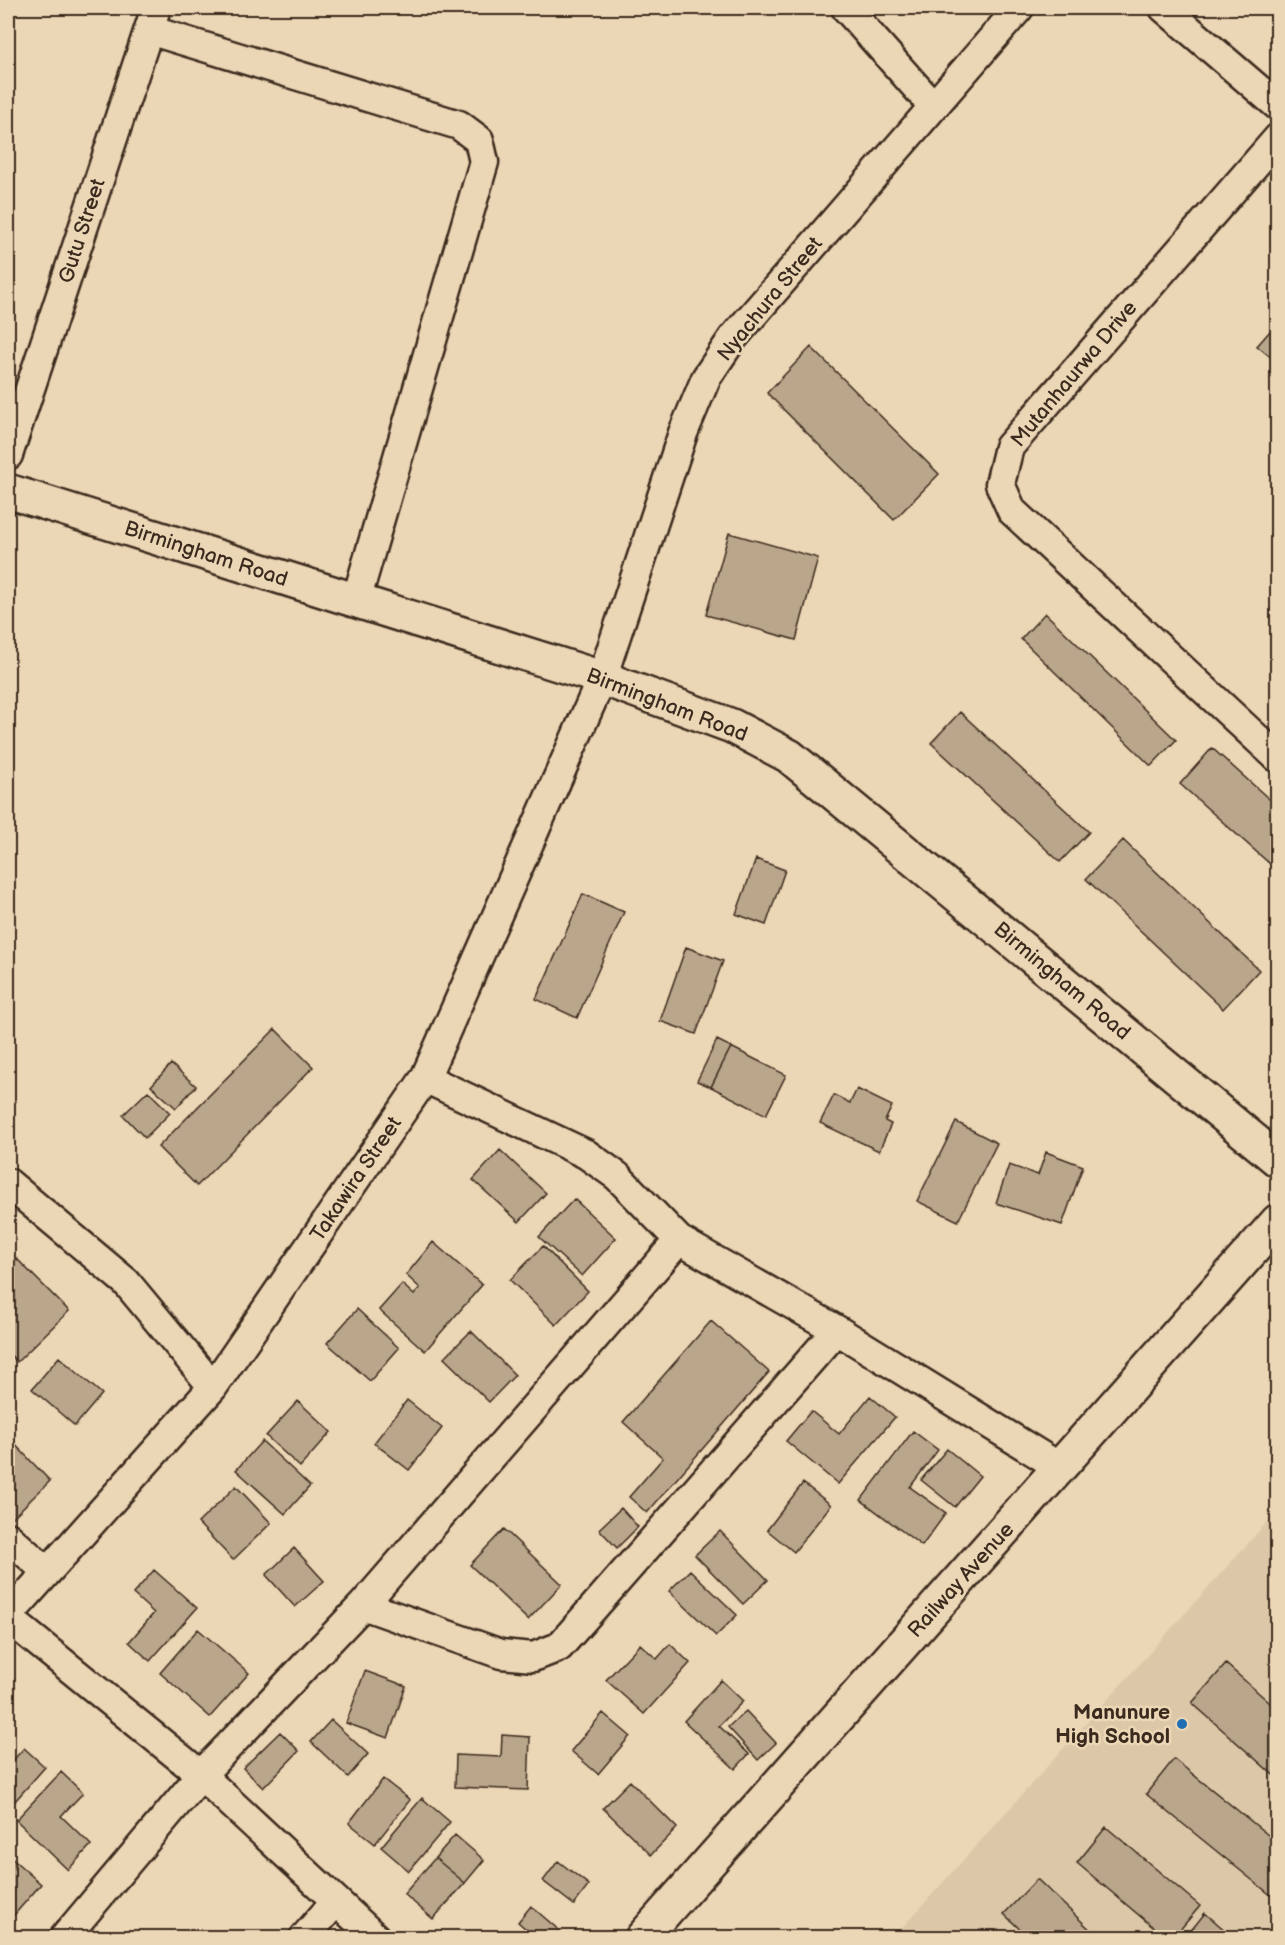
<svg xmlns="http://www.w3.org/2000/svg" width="1285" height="1945" viewBox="0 0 1285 1945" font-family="'Balsamiq Sans',sans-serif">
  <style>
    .built { fill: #dcc8a8 }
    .building { fill: #baa68b; stroke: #3b2a1e; stroke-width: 1.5 }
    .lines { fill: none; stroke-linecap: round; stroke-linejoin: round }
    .minor-casing { stroke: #3b2a1e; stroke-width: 33 }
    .tertiary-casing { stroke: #3b2a1e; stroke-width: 38 }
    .minor { stroke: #ebd6b5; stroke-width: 28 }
    .tertiary { stroke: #ebd6b5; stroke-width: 33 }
    .poi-dot { fill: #1f6fb2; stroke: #ebd6b5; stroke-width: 2 }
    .labels { text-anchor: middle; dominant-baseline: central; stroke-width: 5; stroke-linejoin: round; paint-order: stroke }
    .street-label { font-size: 21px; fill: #3b2a1e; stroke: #ebd6b5 }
    .poi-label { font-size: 21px; font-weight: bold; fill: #3b2a1e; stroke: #ebd6b5; text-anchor: end }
  </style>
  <rect width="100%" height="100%" fill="#ebd6b5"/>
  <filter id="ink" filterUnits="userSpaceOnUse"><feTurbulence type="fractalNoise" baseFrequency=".0167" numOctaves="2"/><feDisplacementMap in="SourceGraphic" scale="12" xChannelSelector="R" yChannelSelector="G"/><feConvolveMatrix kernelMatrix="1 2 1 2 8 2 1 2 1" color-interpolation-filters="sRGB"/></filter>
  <g filter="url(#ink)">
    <!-- built -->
    <path class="built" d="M 1277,1511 L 1277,1937 L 894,1937 Z"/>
    <!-- building -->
    <path class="building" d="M 1278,322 L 1278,363 L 1257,346 Z
      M 811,347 L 939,474 L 894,520 L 767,393 Z
      M 729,533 L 818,558 L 796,640 L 706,615 Z
      M 1045,613 L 1176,740 L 1151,766 L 1021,639 Z
      M 960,712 L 1089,832 L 1060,862 L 931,743 Z
      M 1212,748 L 1278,807 L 1278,871 L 1180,784 Z
      M 1123,840 L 1259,970 L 1223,1009 L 1086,879 Z
      M 756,859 L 785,870 L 766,925 L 736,914 Z
      M 583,894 L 624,912 L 577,1018 L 536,999 Z
      M 686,947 L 723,961 L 696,1034 L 660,1021 Z
      M 275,1029 L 313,1067 L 197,1186 L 158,1147 Z
      M 717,1040 L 731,1047 L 711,1087 L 697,1081 Z
      M 731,1047 L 786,1075 L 766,1115 L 711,1087 Z
      M 171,1064 L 196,1086 L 176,1108 L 151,1086 Z
      M 857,1089 L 892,1106 L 885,1121 L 891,1124 L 879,1151 L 820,1123 L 834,1095 L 850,1103 Z
      M 148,1091 L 170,1113 L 145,1138 L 123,1115 Z
      M 956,1122 L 997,1143 L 958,1221 L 917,1201 Z
      M 500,1150 L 546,1193 L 519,1222 L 473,1180 Z
      M 1046,1152 L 1083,1166 L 1062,1225 L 996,1203 L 1009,1165 L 1038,1175 Z
      M 574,1199 L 616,1238 L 582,1276 L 539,1237 Z
      M 433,1242 L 482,1285 L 425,1351 L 379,1310 L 402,1284 L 414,1295 L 420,1288 L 406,1275 Z
      M 543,1246 L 588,1291 L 556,1325 L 510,1280 Z
      M 16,1258 L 69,1311 L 17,1362 L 8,1352 L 8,1267 Z
      M 357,1309 L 399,1348 L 370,1381 L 327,1343 Z
      M 711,1321 L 769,1372 L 647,1513 L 629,1497 L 663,1458 L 623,1422 Z
      M 471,1331 L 515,1375 L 489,1402 L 444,1358 Z
      M 59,1357 L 102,1394 L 75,1426 L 32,1389 Z
      M 870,1396 L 895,1417 L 838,1484 L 786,1441 L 811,1411 L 839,1434 Z
      M 407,1400 L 442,1428 L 409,1470 L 374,1443 Z
      M 298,1401 L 331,1432 L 300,1467 L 266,1436 Z
      M 913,1431 L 938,1450 L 910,1487 L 946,1513 L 922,1546 L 861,1500 Z
      M 8,1437 L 50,1481 L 11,1519 L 8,1516 Z
      M 262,1441 L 310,1486 L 285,1514 L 236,1470 Z
      M 947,1449 L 980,1476 L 955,1507 L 921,1480 Z
      M 803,1483 L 831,1505 L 794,1552 L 767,1530 Z
      M 236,1486 L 271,1523 L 233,1560 L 198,1523 Z
      M 621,1508 L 638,1527 L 617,1548 L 599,1529 Z
      M 504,1529 L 562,1584 L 528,1620 L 470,1565 Z
      M 720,1531 L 768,1580 L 743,1604 L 695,1555 Z
      M 294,1548 L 324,1581 L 295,1607 L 266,1575 Z
      M 154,1570 L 197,1608 L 150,1661 L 129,1642 L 154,1613 L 133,1594 Z
      M 690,1570 L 737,1615 L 716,1636 L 669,1591 Z
      M 198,1629 L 249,1673 L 210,1717 L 160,1673 Z
      M 640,1644 L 657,1659 L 670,1644 L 690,1663 L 644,1714 L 606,1680 Z
      M 1226,1664 L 1278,1710 L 1278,1779 L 1192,1703 Z
      M 365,1671 L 406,1686 L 388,1738 L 346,1723 Z
      M 721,1680 L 743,1701 L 719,1726 L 749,1754 L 735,1769 L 684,1721 Z
      M 746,1711 L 776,1743 L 758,1760 L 728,1727 Z
      M 603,1713 L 630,1736 L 598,1774 L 571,1751 Z
      M 331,1720 L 368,1754 L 348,1777 L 311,1742 Z
      M 280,1732 L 299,1751 L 263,1788 L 243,1768 Z
      M 502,1735 L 530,1737 L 528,1790 L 455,1787 L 456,1755 L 501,1757 Z
      M 24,1748 L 45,1767 L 8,1809 L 8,1766 Z
      M 1174,1759 L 1278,1843 L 1278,1901 L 1146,1794 Z
      M 61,1772 L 83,1793 L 61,1816 L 91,1845 L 68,1870 L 16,1820 Z
      M 383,1779 L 410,1800 L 375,1844 L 349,1823 Z
      M 630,1781 L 677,1828 L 651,1855 L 603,1808 Z
      M 422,1798 L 450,1822 L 409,1871 L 381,1847 Z
      M 1106,1827 L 1200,1906 L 1173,1938 L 1166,1938 L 1077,1863 Z
      M 455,1835 L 484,1860 L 465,1883 L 435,1858 Z
      M 8,1855 L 41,1884 L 8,1922 Z
      M 435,1858 L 465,1883 L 433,1919 L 404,1894 Z
      M 558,1861 L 589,1885 L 574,1905 L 543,1881 Z
      M 1037,1879 L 1099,1938 L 1029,1938 L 1004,1914 Z
      M 531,1906 L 568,1938 L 536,1938 L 518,1922 Z
      M 1205,1913 L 1234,1938 L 1185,1938 Z"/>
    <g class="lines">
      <defs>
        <path id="minor" d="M 846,8 L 933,106
          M 1164,8 L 1278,106
          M 149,30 L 459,125 L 479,140 L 484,162 L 356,601
          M 1278,138 L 1009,447 L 1000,484 L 1012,511 L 1278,758
          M 8,455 L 156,8
          M 425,1078 L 586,1154 L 617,1176 L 679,1240 L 837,1330 L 1061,1468
          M 8,1183 L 126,1282 L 213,1387
          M 8,1537 L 46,1571
          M 363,1605 L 501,1654 L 533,1657 L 559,1647 L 837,1330
          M 8,1616 L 213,1387 L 425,1078 L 602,678 L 683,433 L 706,378 L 733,338 L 1019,8
          M 8,1618 L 201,1775 L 376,1938
          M 64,1938 L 201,1775 L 363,1605 L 679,1240
          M 304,1938 L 335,1902"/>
        <path id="tertiary" d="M 8,491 L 602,678 L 732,726 L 789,756 L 1278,1160
          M 642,1938 L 1278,1221"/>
      </defs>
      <!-- minor casing -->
      <use href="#minor" class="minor-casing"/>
      <!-- tertiary casing -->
      <use href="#tertiary" class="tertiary-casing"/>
      <!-- minor -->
      <use href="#minor" class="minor"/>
      <!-- tertiary -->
      <use href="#tertiary" class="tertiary"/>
    </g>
  </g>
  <!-- markers -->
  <circle class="poi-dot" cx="1182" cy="1724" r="6"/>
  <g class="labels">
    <!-- street labels -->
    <g class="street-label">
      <text transform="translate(82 231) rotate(-72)">Gutu Street</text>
      <text transform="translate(770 299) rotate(-51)">Nyachura Street</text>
      <text transform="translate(1074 374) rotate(-50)">Mutanhaurwa Drive</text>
      <text transform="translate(206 554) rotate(18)">Birmingham Road</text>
      <text transform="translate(667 705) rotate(21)">Birmingham Road</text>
      <text transform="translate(1062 981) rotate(40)">Birmingham Road</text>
      <text transform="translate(356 1179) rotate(-56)">Takawira Street</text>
      <text transform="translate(961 1580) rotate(-48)">Railway Avenue</text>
    </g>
    <!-- poi labels -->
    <g class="poi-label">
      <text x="1170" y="1712">Manunure<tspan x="1170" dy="24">High School</tspan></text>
    </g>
  </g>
  <!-- margin -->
  <rect width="1285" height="1945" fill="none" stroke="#ebd6b5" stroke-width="30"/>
  <rect x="15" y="15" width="1255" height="1915" fill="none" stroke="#3b2a1e" stroke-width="2" filter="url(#ink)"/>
</svg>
